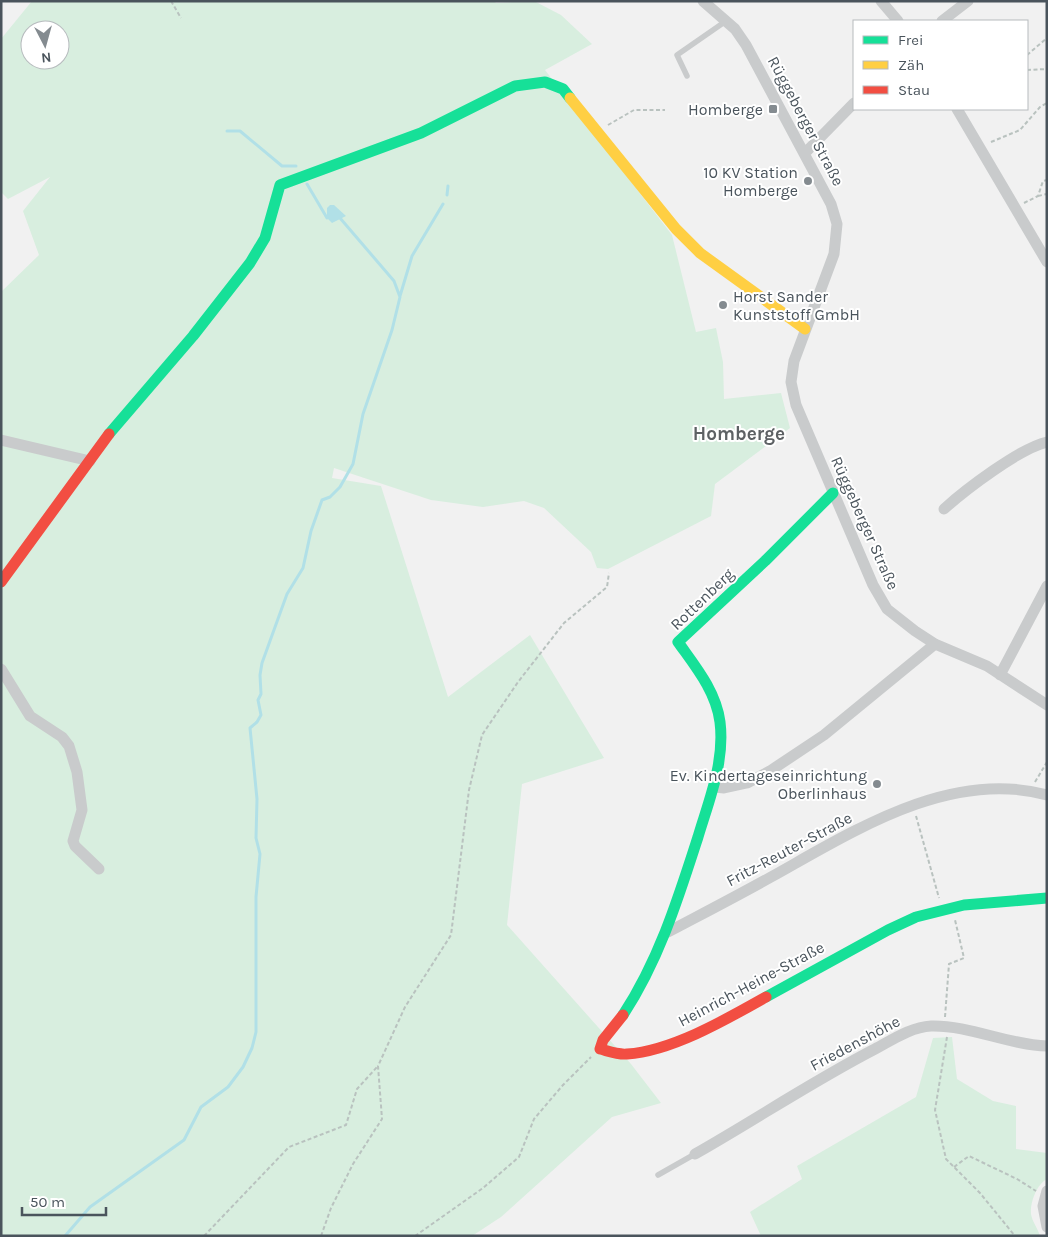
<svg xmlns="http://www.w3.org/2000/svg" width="1048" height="1237" viewBox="0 0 1048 1237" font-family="Karla,sans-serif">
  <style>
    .green { fill: #d8eedf; fill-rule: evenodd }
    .water { fill: #b1e0e7 }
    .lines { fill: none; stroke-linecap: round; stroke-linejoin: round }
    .stream { stroke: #b1e0e7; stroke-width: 3 }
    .path { stroke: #b9c2bf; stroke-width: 2; stroke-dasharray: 4 2.5; stroke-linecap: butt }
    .lane { stroke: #c9cbcc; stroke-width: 5.5 }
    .street { stroke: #c9cbcc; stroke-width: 11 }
    .fast { stroke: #16e098; stroke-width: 11 }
    .slow { stroke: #ffcf43; stroke-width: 11 }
    .jam { stroke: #f24e42; stroke-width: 11 }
    .poi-dot { fill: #848b90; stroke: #fff; stroke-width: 2 }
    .labels { text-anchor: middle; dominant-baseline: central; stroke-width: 4; stroke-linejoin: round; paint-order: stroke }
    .poi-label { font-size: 16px; fill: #4a545c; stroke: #fff; text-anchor: end }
    .street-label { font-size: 16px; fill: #4a545c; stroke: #fff }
    .quarter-label { font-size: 19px; font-weight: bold; fill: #5d6164; stroke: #fff }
  </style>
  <rect width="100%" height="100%" fill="#f1f1f1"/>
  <!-- green -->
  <path class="green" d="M 32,1 L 494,1 L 496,3 L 534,1 L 561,15 L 592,44 L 545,70 L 672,235 L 696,332 L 716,328 L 723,362 L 724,399 L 781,393 L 790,428 L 715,484 L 711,516 L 608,569 L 597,568 L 591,552 L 544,508 L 524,501 L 483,507 L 431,500 L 334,468 L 332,478 L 381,486 L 448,697 L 530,635 L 604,758 L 522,784 L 507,925 L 631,1064 L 661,1103 L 612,1117 L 501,1217 L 472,1236 L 1,1236 L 1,292 L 39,255 L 23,211 L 50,177 L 8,199 L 1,192 L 1,39 ZM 30,30 L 60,30 L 60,60 L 30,60 Z
    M 952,1037 L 957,1079 L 993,1101 L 1016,1106 L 1016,1149 L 1047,1153 L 1047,1179 C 1037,1184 1030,1202 1031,1214 C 1032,1221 1038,1229 1040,1236 L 761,1236 L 750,1212 L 802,1179 L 797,1166 L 916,1097 L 933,1038 Z"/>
  <!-- water -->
  <path class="water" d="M 330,205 L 334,205 L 346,216 L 332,223 L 327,218 L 327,208 Z"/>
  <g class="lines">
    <!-- stream -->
    <path class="stream" d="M 227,131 L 240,131 L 282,166 L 296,166
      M 307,184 L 327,218
      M 447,195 L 448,186
      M 400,296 L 412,256 L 443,204
      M 65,1236 L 90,1207 L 184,1140 L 201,1107 L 228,1087 L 243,1067 L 252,1048 L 256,1032 L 256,897 L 260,854 L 256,838 L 257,799 L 250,728 L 257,722 L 261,715 L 258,700 L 261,694 L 260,675 L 262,663 L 287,594 L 303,568 L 311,531 L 322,500 L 330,497 L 340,487 L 353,464 L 363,414 L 392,330 L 400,297 L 394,281 L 340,218"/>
    <!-- path -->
    <path class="path" d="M 171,1 L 181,18
      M 1027,55 L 1047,38
      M 1027,70 L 1047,69
      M 608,125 L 634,110 L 665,110
      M 991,142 L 1020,130 L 1040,107 L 1047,103
      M 1038,196 L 1047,194
      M 1024,203 L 1038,196 L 1043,181 L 1047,180
      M 1035,782 L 1047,762
      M 916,816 L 939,898
      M 945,1017 L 949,964 L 964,958 L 955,920
      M 947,1037 L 935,1110 L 946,1159 L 980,1193 L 1015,1236
      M 954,1167 L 969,1156 L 1017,1179 L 1036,1191
      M 204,1236 L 289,1147 L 346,1125 L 357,1089 L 378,1066
      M 321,1236 L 331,1208 L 353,1164 L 382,1119 L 378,1066 L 405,1007 L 451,935 L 469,790 L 482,735 L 518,682 L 564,623 L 607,587 L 609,573
      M 415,1236 L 483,1188 L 519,1157 L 534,1119 L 563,1085 L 591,1057"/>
    <!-- lane -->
    <path class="lane" d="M 687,76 L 677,55 L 726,21
      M 658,1175 L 695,1154"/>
    <!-- street -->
    <path class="street" d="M 703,1 L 735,29 L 746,45 L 831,204 L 837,224 L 834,254 L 794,361 L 791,382 L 796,405 L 873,585 L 887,609 L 915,631 L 935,644 L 987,666 L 1047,705
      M 881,1 L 898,21
      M 942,21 L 968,1
      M 957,109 L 1047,262
      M 805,153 L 854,103
      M 1,440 L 90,461
      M 944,509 C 965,490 1020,448 1047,442
      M 1,669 L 30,716 L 62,737 L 69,746 L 77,772 L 82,810 L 73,841 L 75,846 L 99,869
      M 1000,675 L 1047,586
      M 715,787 L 724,788 L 747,783 L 770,771 L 824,735 L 935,644
      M 668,932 C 702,914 737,896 771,877 C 852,832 950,768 1047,795
      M 695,1154 C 755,1120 813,1081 875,1049 C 892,1040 911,1027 931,1026 C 970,1025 1008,1045 1047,1046
      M 1047,1191 L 1043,1206 L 1047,1227"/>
    <!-- fast -->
    <path class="fast" d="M 109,434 L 193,336 L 250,263 L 265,238 L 280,185 L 421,133 L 515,86 L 545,82 L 563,89 L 570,98
      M 766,997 L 888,930 L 916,917 L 964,905 L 1047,898
      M 623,1015 C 659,960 678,899 698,837 C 709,800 725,762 720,722 C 716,691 695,666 678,642 L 765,561 L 833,493"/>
    <!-- slow -->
    <path class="slow" d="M 570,98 L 676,229 L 700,253 L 805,329"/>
    <!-- jam -->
    <path class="jam" d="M 1,582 L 109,434
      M 623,1015 L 603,1040 L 600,1049 C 608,1051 618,1055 627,1054 C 672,1051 727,1019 766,997"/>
  </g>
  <!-- markers -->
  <g class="poi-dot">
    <rect x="768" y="104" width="10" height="10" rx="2.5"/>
    <circle cx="808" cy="181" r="5"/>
    <circle cx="723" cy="305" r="5"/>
    <circle cx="877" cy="784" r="5"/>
  </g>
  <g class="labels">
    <!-- poi labels -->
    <g class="poi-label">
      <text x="763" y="109">Homberge</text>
      <text x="798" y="172">10 KV Station<tspan x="798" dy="18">Homberge</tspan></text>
      <text x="733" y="296" text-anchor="start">Horst Sander<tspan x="733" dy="18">Kunststoff GmbH</tspan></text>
      <text x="867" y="775">Ev. Kindertageseinrichtung<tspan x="867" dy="18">Oberlinhaus</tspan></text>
    </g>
    <!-- street labels -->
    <g class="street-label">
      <text transform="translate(806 121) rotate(62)">Rüggeberger Straße</text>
      <text transform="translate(865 523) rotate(66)">Rüggeberger Straße</text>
      <text transform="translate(702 599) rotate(-44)">Rottenberg</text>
      <text transform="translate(789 849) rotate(-28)">Fritz-Reuter-Straße</text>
      <text transform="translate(751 984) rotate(-28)">Heinrich-Heine-Straße</text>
      <text transform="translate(855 1043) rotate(-28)">Friedenshöhe</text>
    </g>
    <!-- quarter labels -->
    <g class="quarter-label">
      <text x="739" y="434">Homberge</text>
    </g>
  </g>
  <!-- border -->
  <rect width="1048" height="1237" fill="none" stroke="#4a545c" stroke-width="5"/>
  <!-- legend -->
  <rect x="853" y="20" width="175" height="90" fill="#ffffff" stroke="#b7bbbe"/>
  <rect x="863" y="36" width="25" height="8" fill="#16e098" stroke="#b7bbbe"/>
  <text x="898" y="45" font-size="15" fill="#4a545c">Frei</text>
  <rect x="863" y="61" width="25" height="8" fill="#ffcf43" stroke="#b7bbbe"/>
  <text x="898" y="70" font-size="15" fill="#4a545c">Zäh</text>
  <rect x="863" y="86" width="25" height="8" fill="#f24e42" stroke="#b7bbbe"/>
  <text x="898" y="95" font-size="15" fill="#4a545c">Stau</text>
  <!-- north arrow -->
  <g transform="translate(45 45) rotate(174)"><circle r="24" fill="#ffffff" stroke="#b7bbbe"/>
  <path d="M0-4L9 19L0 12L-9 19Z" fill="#848b90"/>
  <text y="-8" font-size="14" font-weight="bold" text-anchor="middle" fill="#4a545c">N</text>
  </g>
  <!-- scale -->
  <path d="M22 1207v8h84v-8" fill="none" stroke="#4a545c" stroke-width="2.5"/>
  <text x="30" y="1207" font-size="15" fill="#4a545c" stroke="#ffffff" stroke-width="4" paint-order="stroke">50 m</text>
</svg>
